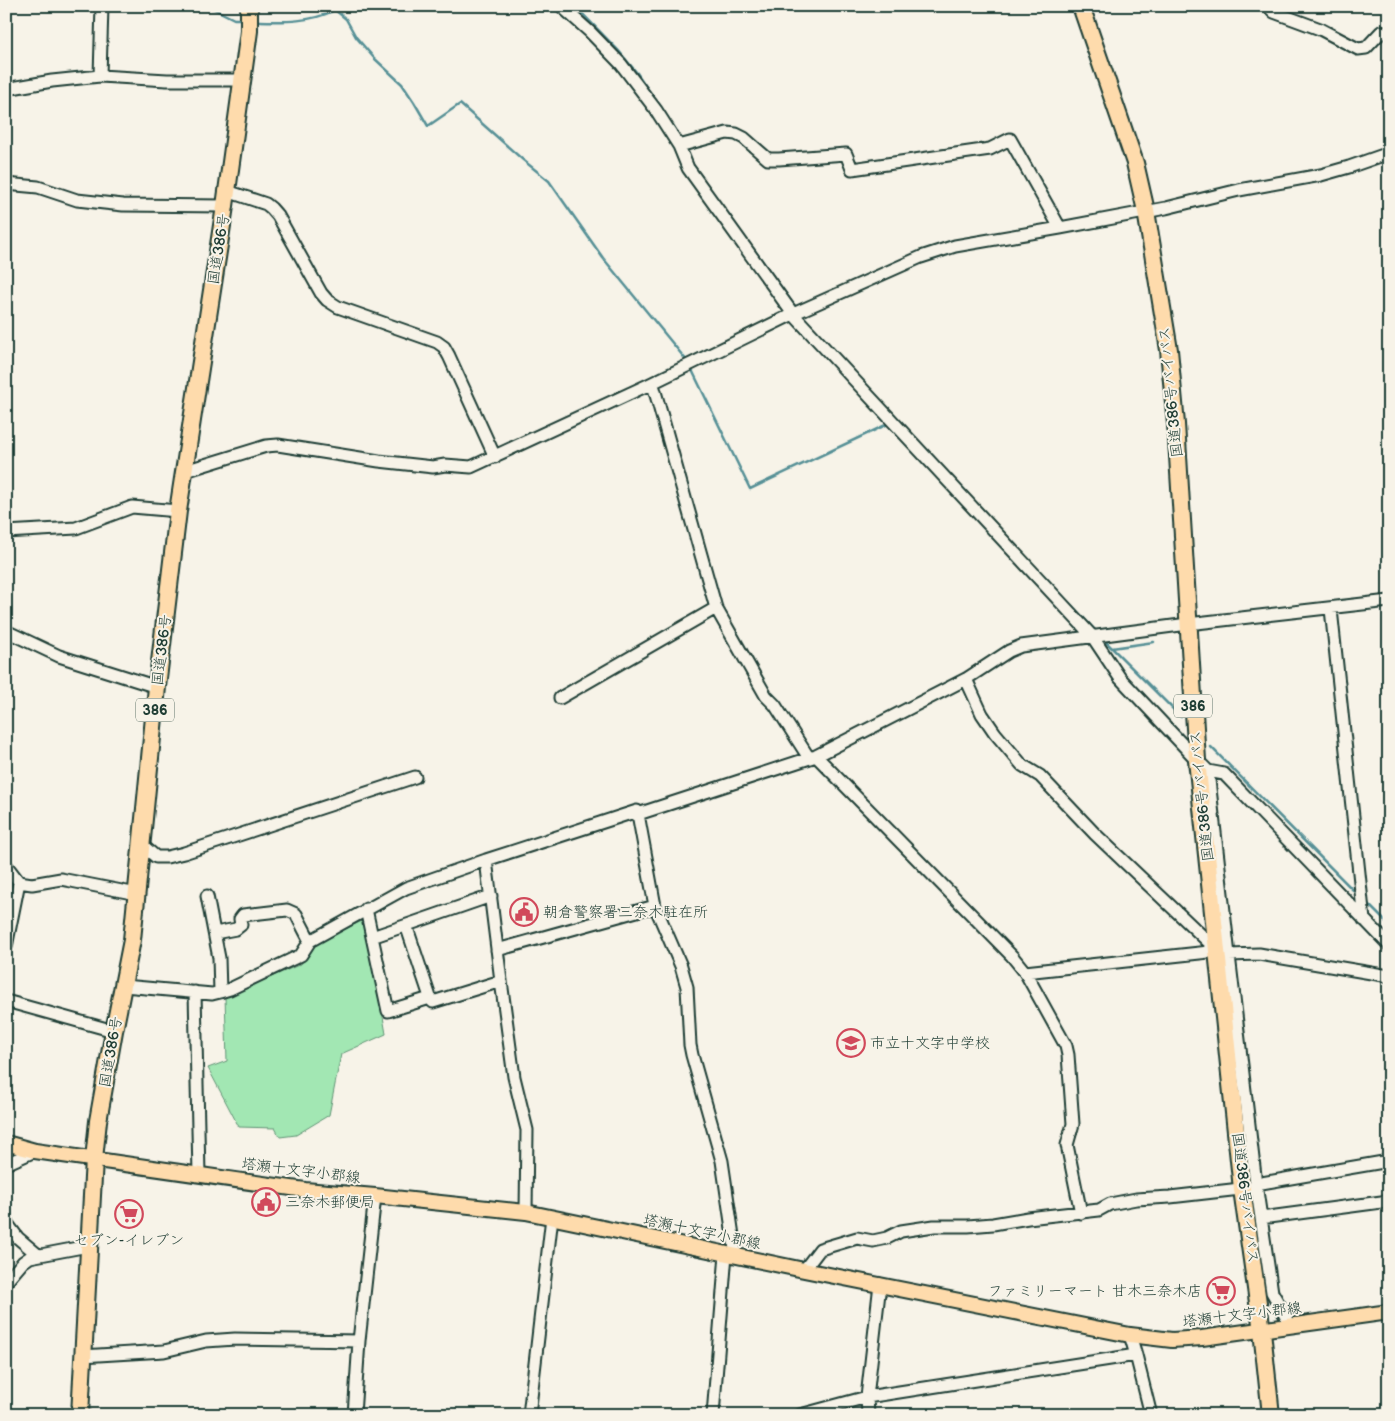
<svg xmlns="http://www.w3.org/2000/svg" width="1395" height="1421" viewBox="0 0 1395 1421" font-family="'Balsamiq Sans','Klee One',sans-serif">
  <style>
    .green { fill: #a2e7b3; stroke: #609274 }
    .lines { fill: none; stroke-linecap: round; stroke-linejoin: round }
    .stream { stroke: #569096; stroke-width: 2.5 }
    .minor-casing { stroke: #1f3d34; stroke-width: 15 }
    .major-casing { stroke: #1f3d34; stroke-width: 18 }
    .highway-casing { stroke: #1f3d34; stroke-width: 20 }
    .minor { stroke: #f7f3e8; stroke-width: 11 }
    .major { stroke: #fedbac; stroke-width: 14 }
    .highway { stroke: #fedbac; stroke-width: 16 }
    .labels { text-anchor: middle; dominant-baseline: central; stroke-width: 4; stroke-linejoin: round; paint-order: stroke }
    .shield { fill: #f7f3e8; stroke: #60746a; stroke-width: 1 }
    .shield-label { font-size: 14px; font-weight: bold; fill: #1f3d34 }
    .street-label { font-size: 15px; fill: #1f3d34; stroke: #f7f3e8 }
    .poi-label { font-size: 15px; fill: #1f3d34; stroke: #f7f3e8; text-anchor: start }
  </style>
  <rect width="100%" height="100%" fill="#f7f3e8"/>
  <filter id="ink" filterUnits="userSpaceOnUse"><feTurbulence type="fractalNoise" baseFrequency=".02" numOctaves="2"/><feDisplacementMap in="SourceGraphic" scale="10" xChannelSelector="R" yChannelSelector="G"/><feConvolveMatrix kernelMatrix="1 2 1 2 8 2 1 2 1" color-interpolation-filters="sRGB"/></filter>
  <g filter="url(#ink)">
    <!-- green -->
    <path class="green" d="M 366,919 L 386,1034 L 341,1054 L 329,1115 L 296,1135 L 280,1137 L 275,1128 L 239,1127 L 208,1068 L 227,1061 L 225,997 L 301,964 L 314,944 Z"/>
    <g class="lines">
      <!-- stream -->
      <path class="stream" d="M 208,6 L 234,19 L 242,19
        M 575,6 L 618,50 L 637,73 L 655,100
        M 259,21 C 284,22 312,22 335,10 L 346,19 L 356,37 L 374,58 L 402,84 L 414,102 L 428,126 L 460,104 L 523,160 L 549,181 L 603,258 L 687,361
        M 753,248 L 796,308
        M 691,368 L 750,489 L 890,423
        M 1044,576 L 1097,632
        M 1104,640 L 1181,717
        M 1112,648 L 1154,642
        M 1211,747 L 1357,894
        M 1367,903 L 1389,925"/>
      <defs>
        <path id="minor" d="M 561,6 L 590,32 L 621,64 L 656,110 L 679,146 L 688,168 L 793,314 L 1092,636 L 1120,678 L 1197,760 L 1208,771 L 1224,774 L 1389,945
          M 1268,6 L 1274,12 L 1320,29 L 1358,49 L 1366,48 L 1381,32 L 1389,34
          M 100,76 L 102,6
          M 6,89 L 52,81 L 100,76 L 167,80 L 243,80
          M 679,146 L 727,133 L 736,134 L 744,138 L 768,159 L 779,159 L 846,154 L 852,169 L 990,149 L 1010,139 L 1060,228
          M 6,184 L 38,187 L 77,200 L 123,205 L 225,206
          M 227,191 L 266,204 L 271,208 L 278,216 L 321,293 L 327,300 L 338,307 L 437,342 L 444,347 L 449,356 L 495,457
          M 648,385 L 654,388 L 716,608 L 766,696 L 775,705 L 809,758
          M 185,471 L 266,446 L 278,445 L 379,461 L 433,467 L 445,465 L 471,467 L 648,385 L 793,314 L 921,257 L 955,246 L 1060,228 L 1166,208 L 1239,190 L 1321,175 L 1349,167 L 1389,153
          M 6,532 L 76,528 L 132,507 L 178,511
          M 1331,609 L 1364,920
          M 6,631 L 59,656 L 157,687
          M 966,679 L 982,714 L 995,733 L 1022,765 L 1040,776 L 1095,834 L 1218,951 L 1229,955 L 1259,954 L 1389,976
          M 560,698 L 716,608
          M 816,756 L 1012,956 L 1025,972 L 1066,1046 L 1068,1055 L 1073,1124 L 1067,1145 L 1081,1213
          M 1208,771 L 1229,955 L 1256,1184 L 1272,1292 L 1291,1326
          M 638,814 L 655,906 L 681,966 L 687,987 L 690,1045 L 692,1055 L 722,1161 L 736,1256
          M 142,845 L 156,857 L 167,857 L 184,853 L 415,777
          M 486,860 L 501,981 L 514,1077 L 527,1130 L 526,1212
          M 6,865 L 19,882 L 32,884 L 61,879 L 137,894
          M 207,896 L 219,958 L 220,992
          M 491,896 L 410,924 L 407,928 L 431,1000 L 433,1002 L 501,981
          M 366,909 L 388,1011 L 430,998
          M 215,933 L 236,929 L 241,925 L 240,919 L 243,915 L 287,910 L 296,914 L 310,941
          M 372,937 L 410,924
          M 6,947 L 19,882
          M 497,950 L 655,906
          M 1025,972 L 1218,951
          M 124,986 L 212,994 L 220,992 L 230,989 L 301,955 L 310,941 L 406,888 L 486,860 L 637,811 L 638,814 L 816,756 L 966,679 L 1009,651 L 1021,646 L 1188,624 L 1389,601
          M 195,992 L 199,1175
          M 6,1001 L 114,1031
          M 6,1164 L 35,1151
          M 1256,1184 L 1389,1161
          M 1261,1218 L 1389,1201
          M 6,1222 L 18,1238 L 38,1255
          M 804,1270 L 820,1249 L 857,1238 L 873,1241 L 887,1238 L 901,1231 L 934,1226 L 968,1226 L 993,1224 L 1028,1218 L 1099,1210 L 1110,1204 L 1136,1199 L 1170,1197 L 1249,1188
          M 6,1282 L 23,1262 L 30,1257 L 88,1246
          M 1130,1335 L 1136,1355 L 1151,1415
          M 82,1356 L 164,1351 L 206,1341 L 235,1339 L 359,1341
          M 354,1415 L 359,1341 L 375,1196
          M 529,1415 L 552,1217
          M 713,1415 L 726,1254
          M 800,1415 L 867,1397 L 1136,1355
          M 868,1415 L 867,1397 L 880,1284"/>
        <path id="major" d="M 6,1143 L 35,1151 L 305,1190 L 375,1196 L 526,1212 L 804,1270 L 1130,1335 L 1172,1340 L 1202,1338 L 1389,1312"/>
        <path id="highway" d="M 1081,6 L 1135,163 L 1146,211 L 1169,350 L 1176,424 L 1197,760 L 1242,1189 L 1262,1331 L 1271,1415
          M 80,1415 L 94,1159 L 98,1121 L 114,1031 L 132,940 L 157,687 L 178,511 L 225,206 L 249,31 L 249,6"/>
      </defs>
      <!-- minor casing -->
      <use href="#minor" class="minor-casing"/>
      <!-- major casing -->
      <use href="#major" class="major-casing"/>
      <!-- highway casing -->
      <use href="#highway" class="highway-casing"/>
      <!-- minor -->
      <use href="#minor" class="minor"/>
      <!-- major -->
      <use href="#major" class="major"/>
      <!-- highway -->
      <use href="#highway" class="highway"/>
    </g>
  </g>
  <!-- icons -->
  <defs>
    <symbol id="civic-ring" viewBox="-11 -11 22 22"><circle r="9.5" fill="#f7f3e8" stroke="#d1495b" stroke-width="1.5"/><path d="M-.6-6.5H3V-4.5H.6V-3L4-1V1h2V6H-6V1h2V-1L-.6-3ZM-1.2 2.5V6h2.4V2.5Z" fill="#d1495b"/></symbol>
    <symbol id="school-ring" viewBox="-11 -11 22 22"><circle r="9.5" fill="#f7f3e8" stroke="#d1495b" stroke-width="1.5"/><path d="M0-5L7-2L0 1L-7-2ZM-4 1L0 2.5L4 1V4Q0 6-4 4Z" fill="#d1495b"/></symbol>
    <symbol id="supermarket-ring" viewBox="-11 -11 22 22"><circle r="9.5" fill="#f7f3e8" stroke="#d1495b" stroke-width="1.5"/><path d="M-6-5.5h2.5l.6 2H6L4.5 2H-2.5L-4.4-4H-6ZM-1.5 3.2a1.3 1.3 0 1 0 .1 0ZM3 3.2a1.3 1.3 0 1 0 .1 0Z" fill="#d1495b"/></symbol>
  </defs>
  <g fill-rule="evenodd">
    <use href="#civic-ring" x="508" y="896" width="32" height="32"/>
    <use href="#school-ring" x="835" y="1027" width="32" height="32"/>
    <use href="#civic-ring" x="250" y="1186" width="32" height="32"/>
    <use href="#supermarket-ring" x="113" y="1198" width="32" height="32"/>
    <use href="#supermarket-ring" x="1205" y="1275" width="32" height="32"/>
  </g>
  <g class="labels">
    <!-- shield labels -->
    <g class="shield">
      <rect x="1174" y="694.5" width="38" height="23" rx="4"/>
      <rect x="136" y="698.5" width="38" height="23" rx="4"/>
    </g>
    <g class="shield-label">
      <text x="1193" y="706">386</text>
      <text x="155" y="710">386</text>
    </g>
    <!-- street labels -->
    <g class="street-label">
      <text transform="translate(219 249) rotate(-81)">国道386号</text>
      <text transform="translate(1171 392) rotate(-96)">国道386号バイパス</text>
      <text transform="translate(162 650) rotate(-83)">国道386号</text>
      <text transform="translate(1202 796) rotate(-96)">国道386号バイパス</text>
      <text transform="translate(111 1052) rotate(-80)">国道386号</text>
      <text transform="translate(301 1171) rotate(7)">塔瀬十文字小郡線</text>
      <text transform="translate(1245 1198) rotate(83)">国道386号バイパス</text>
      <text transform="translate(702 1232) rotate(12)">塔瀬十文字小郡線</text>
      <text transform="translate(1242 1315) rotate(-7)">塔瀬十文字小郡線</text>
    </g>
    <!-- poi labels -->
    <g class="poi-label">
      <text x="543" y="912">朝倉警察署三奈木駐在所</text>
      <text x="870" y="1043">市立十文字中学校</text>
      <text x="285" y="1202">三奈木郵便局</text>
      <text x="129" y="1240" text-anchor="middle">セブン-イレブン</text>
      <text x="1202" y="1291" text-anchor="end">ファミリーマート 甘木三奈木店</text>
    </g>
  </g>
  <!-- margin -->
  <rect width="1395" height="1421" fill="none" stroke="#f7f3e8" stroke-width="25"/>
  <rect x="12" y="12" width="1370" height="1396" fill="none" stroke="#1f3d34" stroke-width="2" filter="url(#ink)"/>
</svg>
